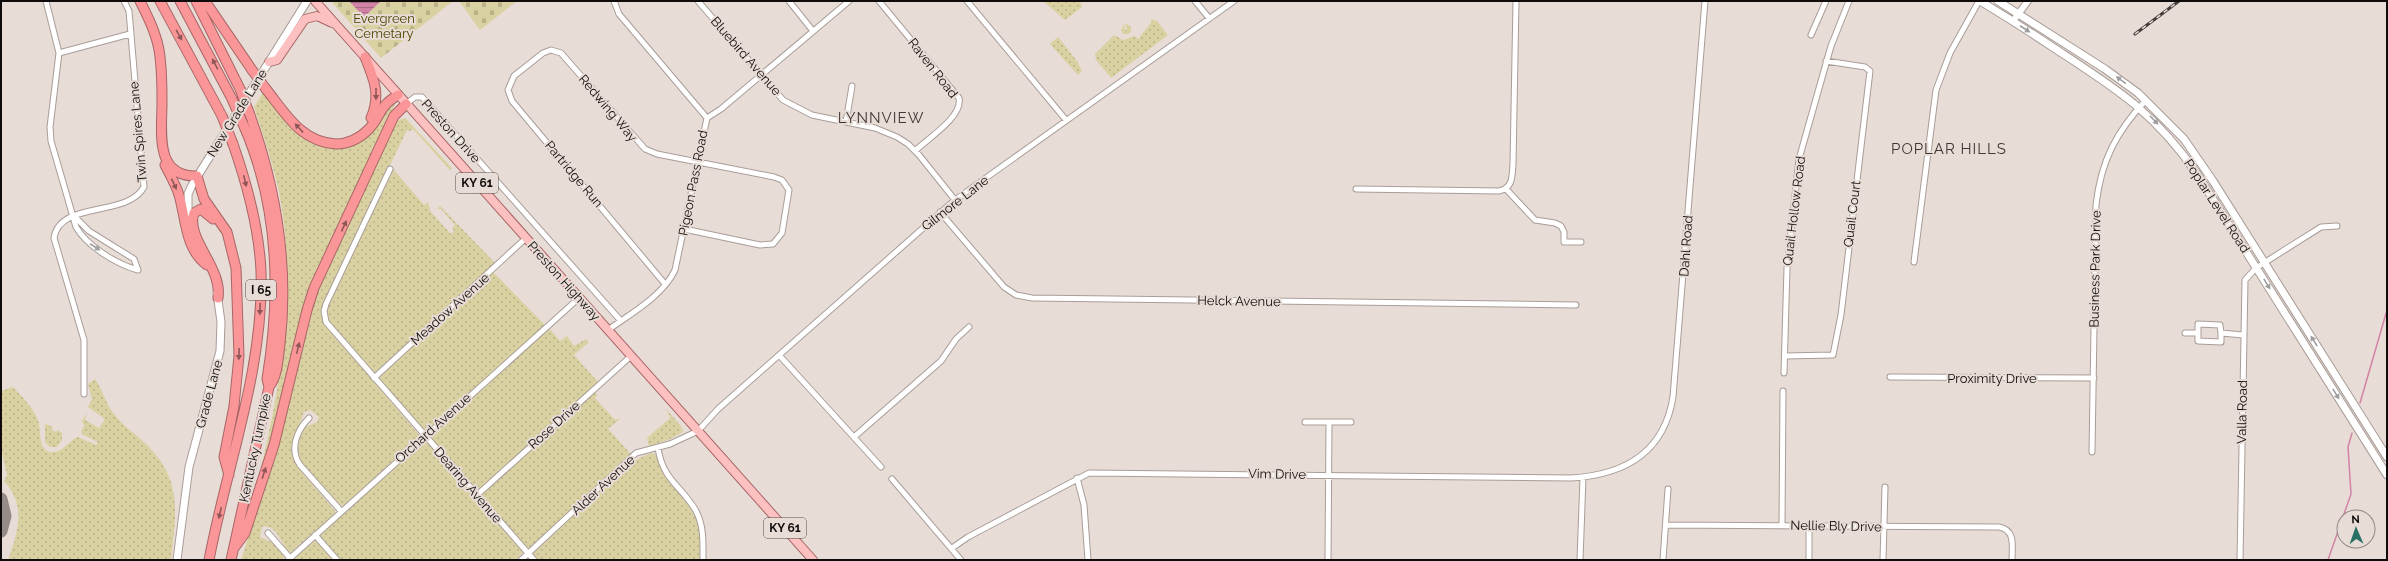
<svg xmlns="http://www.w3.org/2000/svg" width="2388" height="561" viewBox="0 0 2388 561" font-family="Raleway,sans-serif">
  <style>
    .grass { fill: url(#grass-dots) }
    .cemetery { fill: url(#cemetery-stones) }
    .water { fill: url(#water-rules) }
    .lines { fill: none; stroke-linecap: round; stroke-linejoin: round }
    .stream { stroke: #d183a5; stroke-width: 1.5 }
    .taxiway { stroke: #958c88; stroke-width: 13 }
    .minor-casing { stroke: #a89d98; stroke-width: 7 }
    .tertiary-casing { stroke: #a89d98; stroke-width: 8 }
    .secondary-casing { stroke: #a89d98; stroke-width: 9 }
    .primary-casing { stroke: #a86566; stroke-width: 10 }
    .motorway-casing { stroke: #a86566; stroke-width: 11 }
    .minor { stroke: #fff; stroke-width: 5 }
    .tertiary { stroke: #fff; stroke-width: 6 }
    .secondary { stroke: #fff; stroke-width: 7 }
    .primary { stroke: #fcc0c1; stroke-width: 8 }
    .motorway { stroke: #fa9697; stroke-width: 9 }
    .rail-casing { stroke: #423c3a; stroke-width: 3 }
    .rail { stroke: #e8dcd6; stroke-width: 1.5; stroke-dasharray: 4.5; stroke-linecap: butt }
    .motorway-bridge-casing { stroke: #a86566; stroke-width: 11; stroke-linecap: butt }
    .motorway-bridge { stroke: #fa9697; stroke-width: 9 }
    .oneway { fill: #9f9d9d }
    .oneway2 { fill: #905758 }
    .labels { text-anchor: middle; dominant-baseline: central; stroke-width: 4; stroke-linejoin: round; paint-order: stroke }
    .shield { fill: #e8dcd6; stroke: #504a47; stroke-width: 1 }
    .shield-label { font-size: 12px; font-weight: bold; fill: #0f0b0a }
    .park-label { font-size: 13px; fill: #4e4400; stroke: #e8dcd6 }
    .street-label { font-size: 13px; fill: #0f0b0a; stroke: #e8dcd6 }
    .quarter-label { font-size: 15px; letter-spacing: 1px; fill: #403632; stroke: #e8dcd6 }
  </style>
  <defs>
    <pattern id="grass-dots" width="8" height="8" patternUnits="userSpaceOnUse"><rect width="8" height="8" fill="#d9d1a1"/><path d="M2 2h.1M6 6h.1" fill="none" stroke="#b9b289" stroke-width="1.8" stroke-linecap="round"/></pattern>
    <pattern id="cemetery-stones" width="16" height="16" patternUnits="userSpaceOnUse"><rect width="16" height="16" fill="#d9d1a1"/><path d="M2 7V4a2 2 0 0 1 4 0v3zM10 15v-3a2 2 0 0 1 4 0v3z" fill="#b9b289"/></pattern>
    <pattern id="water-rules" width="6" height="5" patternUnits="userSpaceOnUse"><rect width="6" height="5" fill="#d183a5"/><path d="M0 2.5h6" fill="none" stroke="#a86985"/></pattern>
  </defs>
  <rect width="100%" height="100%" fill="#e8dcd6"/>
  <!-- grass -->
  <path class="grass" d="M 1043,1 L 1080,1 L 1082,7 L 1065,20 Z
    M 1151,19 L 1157,21 L 1168,35 L 1111,78 L 1096,60 L 1095,54 L 1114,35 L 1123,40 L 1135,36 L 1138,39 L 1151,23 Z
    M 1125,23 L 1131,27 L 1131,32 L 1128,34 L 1123,34 L 1121,30 L 1124,24 L 1125,30 L 1127,30 Z
    M 1058,37 L 1077,61 L 1082,71 L 1078,75 L 1050,44 Z
    M 264,91 L 302,138 L 314,145 L 328,148 L 347,147 L 393,102 L 395,104 L 324,260 L 265,464 L 262,464 C 283,373 297,284 279,192 C 273,164 263,135 254,107 Z
    M 405,118 L 452,168 L 450,170 L 413,129 L 410,131 L 407,130 L 324,302 C 319,316 323,322 332,333 L 420,436 L 345,505 L 341,505 C 330,495 300,469 297,455 C 295,445 299,437 303,428 L 317,422 L 319,417 L 310,410 L 304,412 L 295,438 L 292,456 L 300,470 L 335,511 L 335,514 L 290,553 C 281,545 277,523 262,527 L 260,537 L 273,543 L 284,556 L 284,559 L 241,560 L 281,436 L 314,301 L 325,273 L 396,121 Z
    M 396,165 L 394,170 L 424,205 L 428,202 L 430,211 L 451,234 L 454,231 L 452,228 L 455,225 L 441,209 L 437,209 L 449,197 L 440,206 L 496,264 L 374,373 L 328,323 L 326,308 Z
    M 493,272 L 545,325 L 425,432 L 380,381 L 381,375 Z
    M 549,328 L 560,341 L 567,336 L 574,346 L 586,339 L 589,342 L 574,355 L 598,382 L 480,489 L 474,488 L 431,439 L 432,433 Z
    M 95,379 C 103,390 105,403 114,414 C 123,426 136,434 147,445 C 183,481 176,513 171,560 L 8,560 C 18,531 27,506 4,481 L 7,475 L 1,448 L 1,391 L 13,387 C 23,398 32,406 38,420 C 42,430 36,458 58,451 C 66,448 70,440 78,437 L 96,445 L 98,442 L 83,435 L 81,431 L 84,426 L 82,421 L 87,413 L 85,420 L 99,428 L 105,419 L 88,407 L 92,399 L 88,384 Z
    M 594,392 L 598,395 L 595,398 L 615,420 L 621,418 L 608,429 L 630,453 L 634,452 L 530,547 L 527,548 L 482,497 L 482,492 Z
    M 666,409 L 681,426 L 681,432 L 682,427 L 683,428 L 683,432 L 668,440 L 649,446 L 647,438 L 670,418 Z
    M 45,424 L 53,427 L 52,430 L 56,432 L 58,430 L 62,433 L 62,440 L 57,447 L 50,447 L 45,442 Z
    M 422,441 L 427,442 L 519,546 L 523,552 L 516,560 L 340,560 L 318,535 Z
    M 651,453 L 656,455 L 664,475 L 690,508 L 696,519 L 700,532 L 701,560 L 537,560 L 533,555 L 533,552 C 553,533 574,514 595,495 C 612,479 629,461 651,453 Z
    M 316,540 L 334,560 L 291,560 Z"/>
  <!-- cemetery -->
  <path class="cemetery" d="M 331,1 L 453,1 L 381,58 Z
    M 459,1 L 517,1 L 480,30 Z"/>
  <!-- water -->
  <path class="water" d="M 349,1 L 381,1 L 364,17 Z"/>
  <g class="lines">
    <!-- stream -->
    <path class="stream" d="M 2360,403 L 2387,310
      M 2328,560 L 2351,494 L 2348,447 L 2352,433"/>
    <!-- taxiway -->
    <path class="taxiway" d="M 1,499 L 5,516 L 1,531"/>
    <defs>
      <path id="minor" d="M 46,1 L 59,53 L 50,127 L 51,141 L 76,227 C 87,246 116,264 138,270
        M 614,1 L 619,14 L 707,118
        M 698,1 L 783,100 L 812,115 L 875,128 L 897,137 L 908,144 L 919,155 L 955,200
        M 789,1 L 813,31
        M 879,1 L 959,98 C 963,117 928,138 915,151
        M 967,1 L 1066,120
        M 1195,1 L 1209,18
        M 1811,35 L 1826,1
        M 59,53 L 130,34
        M 406,104 L 415,97 L 422,97 L 621,321
        M 846,122 L 852,86
        M 390,169 L 326,304 L 324,311 L 326,322 L 534,560
        M 1356,189 L 1499,191 C 1513,188 1512,177 1513,164 L 1516,1
        M 1506,189 L 1535,220 L 1555,223 L 1561,226 L 1564,232 L 1564,242 L 1581,242
        M 940,212 L 1004,287 L 1016,295 L 1032,298 L 1576,305
        M 75,217 L 89,231 L 134,259 L 138,270
        M 1914,262 L 1936,90 L 1950,53 L 1979,1
        M 665,284 L 512,101 L 508,90 L 514,76 L 543,53 L 551,50 L 561,53 L 645,149 L 657,154 L 774,177 L 782,180 L 789,190 L 782,233 L 773,244 L 760,245 L 684,229
        M 608,330 C 630,314 663,296 675,270 L 707,118 L 721,109 L 849,1
        M 2185,333 L 2197,333
        M 2221,333 L 2220,325 L 2198,324 L 2198,341 L 2221,342 L 2221,333 L 2243,335
        M 779,355 L 881,467
        M 1785,356 L 1833,355 L 1841,315 L 1870,71 L 1865,67 L 1826,61
        M 1784,373 L 1787,268 L 1799,159 L 1831,46 L 1849,1
        M 1890,377 L 2094,378
        M 374,378 L 526,238
        M 84,394 L 84,340 L 54,238 C 60,200 127,218 144,187 L 129,11 L 124,1
        M 309,418 C 297,430 289,449 300,465 L 341,511
        M 1305,422 L 1351,422
        M 854,437 L 941,361 L 956,339 L 969,327
        M 658,448 C 663,481 682,486 696,511 C 704,526 703,543 703,560
        M 2092,452 L 2096,205 C 2101,161 2116,132 2146,100
        M 1077,478 L 1084,505 L 1088,560
        M 892,479 L 961,560
        M 477,495 L 631,356
        M 1666,525 L 1999,527 C 2016,530 2012,547 2012,560
        M 1782,525 L 1783,391
        M 268,533 L 290,558
        M 315,535 L 337,560
        M 952,548 L 968,537 L 1089,473 L 1571,478 C 1624,475 1664,453 1673,397 L 1705,1
        M 288,560 L 579,298
        M 521,560 L 636,453 L 670,444 L 698,431 L 718,409 L 955,200 L 1234,1
        M 1328,560 L 1329,423
        M 1580,560 L 1583,477
        M 1663,560 L 1668,489
        M 1809,560 L 1809,526
        M 1883,560 L 1885,487
        M 2240,560 L 2245,280 L 2256,268 L 2321,227 L 2337,226"/>
      <path id="tertiary" d="M 2013,21 L 2028,1"/>
      <path id="secondary" d="M 1980,1 C 2005,16 2030,32 2054,48 C 2115,88 2155,112 2197,174 L 2387,475
        M 1998,1 L 2105,69 L 2138,93 L 2184,139 L 2213,181 L 2387,457
        M 188,219 L 188,194 L 192,185 L 307,1
        M 177,560 L 189,467 L 220,351 L 221,322 L 217,293"/>
      <path id="primary" d="M 315,1 L 813,560
        M 269,62 L 277,60 L 305,19 L 317,16 L 332,23"/>
      <path id="motorway" d="M 140,1 C 148,17 156,33 159,50 C 162,67 162,85 162,102 C 162,132 154,177 197,176 L 204,199 L 227,232 L 236,268 L 239,356 L 234,406 L 224,457 L 229,475
        M 160,1 L 222,116
        M 180,1 L 232,99
        M 196,1 L 240,89
        M 205,1 L 252,70
        M 365,57 C 374,79 381,95 371,118
        M 266,89 C 286,114 301,142 336,144 C 348,144 360,138 369,129 C 383,114 377,108 398,95
        M 250,115 C 276,188 289,266 280,344 C 278,359 278,375 269,387
        M 165,165 C 170,175 176,185 179,195 C 186,219 185,249 207,265
        M 213,219 L 201,209 L 194,213 C 185,238 223,268 218,298
        M 234,548 L 245,533 L 274,445 L 307,310 L 314,288 L 394,116 L 406,104
        M 209,560 C 227,464 264,370 261,271 C 259,228 247,184 233,144
        M 231,560 L 269,387 L 267,379 C 281,294 279,205 243,124"/>
    </defs>
    <!-- minor casing -->
    <use href="#minor" class="minor-casing"/>
    <!-- tertiary casing -->
    <use href="#tertiary" class="tertiary-casing"/>
    <!-- secondary casing -->
    <use href="#secondary" class="secondary-casing"/>
    <!-- primary casing -->
    <use href="#primary" class="primary-casing"/>
    <!-- motorway casing -->
    <use href="#motorway" class="motorway-casing"/>
    <!-- minor -->
    <use href="#minor" class="minor"/>
    <!-- tertiary -->
    <use href="#tertiary" class="tertiary"/>
    <!-- secondary -->
    <use href="#secondary" class="secondary"/>
    <!-- primary -->
    <use href="#primary" class="primary"/>
    <!-- motorway -->
    <use href="#motorway" class="motorway"/>
    <defs>
      <path id="rail" d="M 2135,34 L 2179,1"/>
    </defs>
    <!-- rail casing -->
    <use href="#rail" class="rail-casing"/>
    <!-- rail -->
    <use href="#rail" class="rail"/>
    <defs>
      <path id="motorway-bridge" d="M 252,70 L 266,89
        M 240,89 L 250,115
        M 232,99 L 243,124
        M 222,116 L 233,144"/>
    </defs>
    <!-- motorway-bridge casing -->
    <use href="#motorway-bridge" class="motorway-bridge-casing"/>
    <!-- motorway-bridge -->
    <use href="#motorway-bridge" class="motorway-bridge"/>
  </g>
  <!-- one-way arrows -->
  <defs><path id="oneway-solid" d="M-6-.8H1V-3.2L6.5 0L1 3.2V.8H-6Z"/></defs>
  <g class="oneway">
    <use href="#oneway-solid" transform="translate(2025 29) rotate(33)"/>
    <use href="#oneway-solid" transform="translate(2121 80) rotate(-144)"/>
    <use href="#oneway-solid" transform="translate(2154 120) rotate(46)"/>
    <use href="#oneway-solid" transform="translate(95 247) rotate(33)"/>
    <use href="#oneway-solid" transform="translate(2267 284) rotate(58)"/>
    <use href="#oneway-solid" transform="translate(2314 341) rotate(-122)"/>
    <use href="#oneway-solid" transform="translate(2336 394) rotate(58)"/>
  </g>
  <g class="oneway2">
    <use href="#oneway-solid" transform="translate(179 35) rotate(61)"/>
    <use href="#oneway-solid" transform="translate(215 64) rotate(-117)"/>
    <use href="#oneway-solid" transform="translate(376 94) rotate(90)"/>
    <use href="#oneway-solid" transform="translate(299 128) rotate(-133)"/>
    <use href="#oneway-solid" transform="translate(245 181) rotate(77)"/>
    <use href="#oneway-solid" transform="translate(174 184) rotate(65)"/>
    <use href="#oneway-solid" transform="translate(344 226) rotate(-65)"/>
    <use href="#oneway-solid" transform="translate(260 309) rotate(92)"/>
    <use href="#oneway-solid" transform="translate(298 348) rotate(-77)"/>
    <use href="#oneway-solid" transform="translate(239 354) rotate(92)"/>
    <use href="#oneway-solid" transform="translate(264 473) rotate(-72)"/>
    <use href="#oneway-solid" transform="translate(220 513) rotate(103)"/>
  </g>
  <g class="labels">
    <!-- shield labels -->
    <g class="shield">
      <rect x="456" y="173" width="42" height="20" rx="3"/>
      <rect x="246" y="280" width="30" height="20" rx="3"/>
      <rect x="764" y="518" width="42" height="20" rx="3"/>
    </g>
    <g class="shield-label">
      <text x="477" y="183">KY 61</text>
      <text x="261" y="290">I 65</text>
      <text x="785" y="528">KY 61</text>
    </g>
    <!-- park labels -->
    <g class="park-label">
      <text x="384" y="18">Evergreen<tspan x="384" dy="15">Cemetary</tspan></text>
    </g>
    <!-- street labels -->
    <g class="street-label">
      <text transform="translate(746 56) rotate(49)">Bluebird Avenue</text>
      <text transform="translate(933 68) rotate(52)">Raven Road</text>
      <text transform="translate(608 108) rotate(50)">Redwing Way</text>
      <text transform="translate(237 113) rotate(-58)">New Grade Lane</text>
      <text transform="translate(451 131) rotate(48)">Preston Drive</text>
      <text transform="translate(138 132) rotate(-95)">Twin Spires Lane</text>
      <text transform="translate(574 174) rotate(50)">Partridge Run</text>
      <text transform="translate(693 183) rotate(-79)">Pigeon Pass Road</text>
      <text transform="translate(955 203) rotate(-38)">Gilmore Lane</text>
      <text transform="translate(2217 206) rotate(57)">Poplar Level Road</text>
      <text transform="translate(1794 211) rotate(-83)">Quail Hollow Road</text>
      <text transform="translate(1852 214) rotate(-83)">Quail Court</text>
      <text transform="translate(1686 246) rotate(-86)">Dahl Road</text>
      <text transform="translate(2095 269) rotate(-89)">Business Park Drive</text>
      <text transform="translate(564 281) rotate(48)">Preston Highway</text>
      <text transform="translate(1239 301) rotate(1)">Helck Avenue</text>
      <text transform="translate(450 309) rotate(-42)">Meadow Avenue</text>
      <text x="1992" y="378">Proximity Drive</text>
      <text transform="translate(209 394) rotate(-75)">Grade Lane</text>
      <text transform="translate(2242 412) rotate(-89)">Valla Road</text>
      <text transform="translate(554 425) rotate(-42)">Rose Drive</text>
      <text transform="translate(433 428) rotate(-42)">Orchard Avenue</text>
      <text transform="translate(255 448) rotate(-78)">Kentucky Turnpike</text>
      <text transform="translate(1277 474) rotate(1)">Vim Drive</text>
      <text transform="translate(468 485) rotate(49)">Dearing Avenue</text>
      <text transform="translate(603 485) rotate(-43)">Alder Avenue</text>
      <text transform="translate(1836 526) rotate(1)">Nellie Bly Drive</text>
    </g>
    <!-- quarter labels -->
    <g class="quarter-label">
      <text x="881" y="118">LYNNVIEW</text>
      <text x="1949" y="149">POPLAR HILLS</text>
    </g>
  </g>
  <!-- border -->
  <rect width="2388" height="561" fill="none" stroke="#0f0b0a" stroke-width="4"/>
  <!-- north arrow -->
  <g transform="translate(2356 529) rotate(358)"><circle r="19" fill="#e8dcd6" stroke="#918884"/>
  <path d="M0-3L7 15L0 10L-7 15Z" fill="#2a7065"/>
  <text y="-6" font-size="11" font-weight="bold" text-anchor="middle" fill="#0f0b0a">N</text>
  </g>
</svg>
